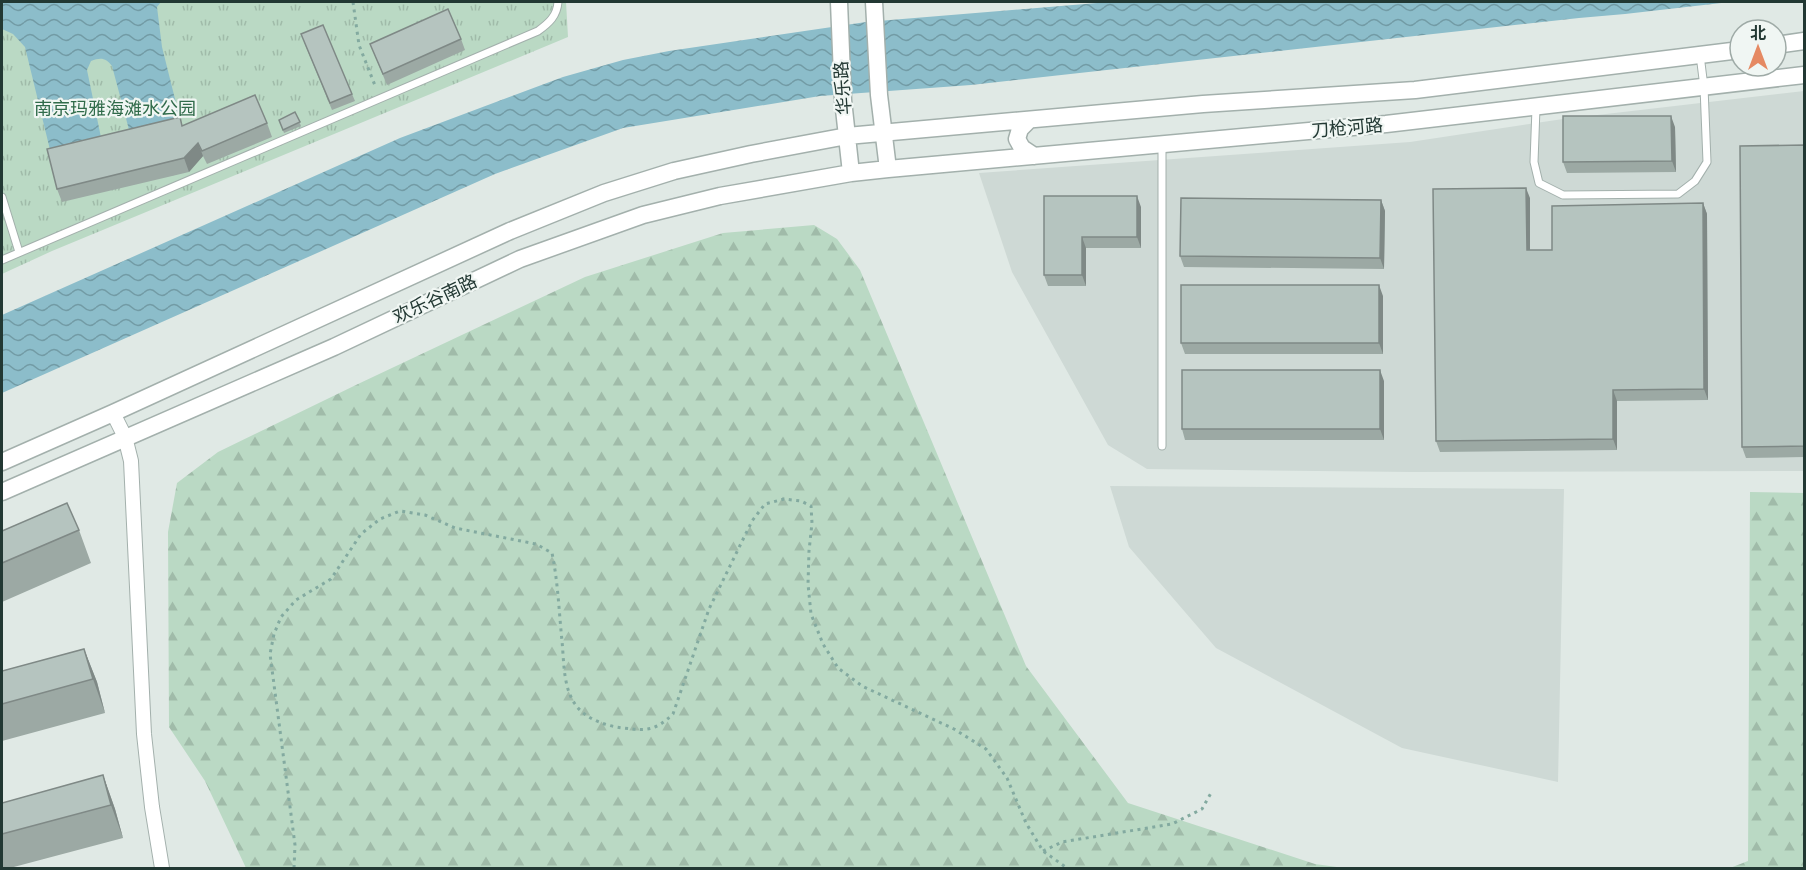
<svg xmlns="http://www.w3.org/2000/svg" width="1806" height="870" viewBox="0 0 1806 870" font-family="Jost,'Noto Sans SC',sans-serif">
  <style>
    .built { fill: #ced9d5 }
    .grass { fill: url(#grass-tufts) }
    .forest { fill: url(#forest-firs) }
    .water { fill: url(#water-waves) }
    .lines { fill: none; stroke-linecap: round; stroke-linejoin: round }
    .service-casing { stroke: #a3b0ac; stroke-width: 9 }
    .minor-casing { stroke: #a3b0ac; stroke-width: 16 }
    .tertiary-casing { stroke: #a3b0ac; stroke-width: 19 }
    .path { stroke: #83aaa0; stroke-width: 3; stroke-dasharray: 3 4.5; stroke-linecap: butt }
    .service { stroke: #fff; stroke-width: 7 }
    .minor { stroke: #fff; stroke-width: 14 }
    .tertiary { stroke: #fff; stroke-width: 16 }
    .wall { fill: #9ca9a4 }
    .shaded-wall { fill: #7f8986 }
    .building { fill: #b5c4bf; stroke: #7f8986; stroke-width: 1.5 }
    .labels { text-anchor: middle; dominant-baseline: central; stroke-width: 4.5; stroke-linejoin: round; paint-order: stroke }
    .street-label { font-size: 18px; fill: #223833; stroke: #f0f6f3 }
    .park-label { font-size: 18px; fill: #306b4a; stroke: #f0f6f3 }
  </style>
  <defs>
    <pattern id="grass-tufts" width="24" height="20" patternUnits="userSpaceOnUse" patternTransform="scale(1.5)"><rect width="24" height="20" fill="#bad9c4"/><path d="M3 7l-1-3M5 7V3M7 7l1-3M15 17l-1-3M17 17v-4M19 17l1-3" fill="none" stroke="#a0bba9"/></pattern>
    <pattern id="forest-firs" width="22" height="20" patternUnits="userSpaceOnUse" patternTransform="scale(1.5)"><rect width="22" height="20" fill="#bad9c4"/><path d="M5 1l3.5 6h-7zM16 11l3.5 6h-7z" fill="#a0bba9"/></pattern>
    <pattern id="water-waves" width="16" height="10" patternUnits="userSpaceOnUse" patternTransform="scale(1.5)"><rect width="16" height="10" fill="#8cbdca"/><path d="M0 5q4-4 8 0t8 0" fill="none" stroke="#729ba5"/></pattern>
  </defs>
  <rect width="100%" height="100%" fill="#e0e9e5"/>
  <!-- built -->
  <path class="built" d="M 1804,91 L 1804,471 L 1411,472 L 1147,469 L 1108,445 L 1012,272 L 979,173 L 1410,142 L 1563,119 Z
    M 1110,486 L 1564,489 L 1558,782 L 1402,748 L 1216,648 L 1129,547 Z"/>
  <!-- grass -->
  <path class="grass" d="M 2,2 L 566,2 L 568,37 L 52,251 L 2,274 Z"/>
  <!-- forest -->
  <path class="forest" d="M 814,225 L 837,239 L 860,270 L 1026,666 L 1128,803 L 1315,864 L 1344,868 L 246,868 L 205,781 L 169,727 L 168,532 L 177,483 L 218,452 L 358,384 L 585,277 L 723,233 Z
    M 1750,492 L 1804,493 L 1804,868 L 1730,868 L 1748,861 Z"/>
  <!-- water -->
  <path class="water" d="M 2,2 L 161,2 L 157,7 L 162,47 L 182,127 L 132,141 L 112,66 C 106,58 101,57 91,61 L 87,70 L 103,147 L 52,158 L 25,47 L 13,34 L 2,29 Z
    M 1109,2 L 1730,2 L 1625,14 L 1579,18 L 971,85 L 820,96 L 623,128 L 495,174 L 2,393 L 2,315 L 400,138 L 563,77 L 623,60 L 669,51 L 866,22 Z"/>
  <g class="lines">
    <defs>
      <path id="service" d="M 1536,108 L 1534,162 L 1539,183 L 1563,195 L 1678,194 L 1695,181 L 1707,162 L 1704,87 L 1700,55
        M 1162,144 L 1162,446
        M 2,197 L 19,252
        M 2,260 L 538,31 C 549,23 557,16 558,2"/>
      <path id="minor" d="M 113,413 L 125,437 L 131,461 L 144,734 L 152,807 L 162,868"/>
      <path id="tertiary" d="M 839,2 L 843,100 L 851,173
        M 874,2 L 879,95 L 888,169
        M 1776,45 L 1804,41
        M 1029,120 L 1020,129 L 1017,139 L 1022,148 L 1034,156
        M 2,462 L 113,413 L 510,231 L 604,193 L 674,171 L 751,154 L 847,136 L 1203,104 L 1415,90 L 1740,50
        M 2,492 L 334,347 L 520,259 L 643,215 L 720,196 L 851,173 L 888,169 L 1386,124 L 1804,75"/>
    </defs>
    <!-- service casing -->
    <use href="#service" class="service-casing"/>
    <!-- minor casing -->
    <use href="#minor" class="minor-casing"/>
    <!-- tertiary casing -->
    <use href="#tertiary" class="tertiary-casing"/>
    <!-- path -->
    <path class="path" d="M 353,2 L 359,45 L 376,88
      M 1043,851 L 1062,842 L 1172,824 L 1202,809 L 1211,793
      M 294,868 L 295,845 L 270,654 L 274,634 L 281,617 L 296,600 L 331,579 L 361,534 L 380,519 L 400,511 L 425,515 L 455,528 L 536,544 L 552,553 C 558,582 559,612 562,641 C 564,661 563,687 575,704 C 585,719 606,726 623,728 C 647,731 655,731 673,714 L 709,609 L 752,521 L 765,504 L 784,499 L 801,501 L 811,506 L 812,523 L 809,551 L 808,584 L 811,614 L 823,644 L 838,668 L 862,686 L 954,729 L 986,749 L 1007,778 L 1026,823 L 1043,851 L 1067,868"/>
    <!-- service -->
    <use href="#service" class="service"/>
    <!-- minor -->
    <use href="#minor" class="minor"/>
    <!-- tertiary -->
    <use href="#tertiary" class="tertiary"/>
  </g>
  <!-- wall -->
  <path class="wall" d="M 461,39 L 465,50 L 387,85 L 370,44 Z
    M 304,42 L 352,94 L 355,101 L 332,110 Z
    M 295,112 L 301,126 L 284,133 L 279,120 Z
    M 267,123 L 272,137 L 207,164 L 203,156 L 189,172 L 62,202 L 57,189 L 183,125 Z
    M 1675,127 L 1676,172 L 1567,173 L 1563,162 Z
    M 1804,145 L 1804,457 L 1746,458 L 1742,447 Z
    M 1044,196 L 1141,207 L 1141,248 L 1086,248 L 1086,286 L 1048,286 L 1044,275 Z
    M 1530,198 L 1530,250 L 1552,250 L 1703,203 L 1707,214 L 1708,400 L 1617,401 L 1617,450 L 1440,452 L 1436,441 Z
    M 1381,200 L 1385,211 L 1384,269 L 1184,267 L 1180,256 Z
    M 1383,296 L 1383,354 L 1185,354 L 1181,343 Z
    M 1384,381 L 1384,440 L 1185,440 L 1182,429 Z
    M 79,530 L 91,563 L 2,602 L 2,531 Z
    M 84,649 L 97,682 L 105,713 L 2,741 L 2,671 Z
    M 103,775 L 115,809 L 123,838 L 10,868 L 2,868 L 2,803 Z"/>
  <!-- shaded-wall -->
  <path class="shaded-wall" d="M 1671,116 L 1675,127 L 1676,172 L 1672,161 Z
    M 198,143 L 203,156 L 189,172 L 184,158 Z
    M 1526,188 L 1530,198 L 1530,261 L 1527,250 Z
    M 1137,196 L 1141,207 L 1141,248 L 1137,237 Z
    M 1381,200 L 1385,211 L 1384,269 L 1380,258 Z
    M 1703,203 L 1707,214 L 1708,400 L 1704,389 Z
    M 1082,237 L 1086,248 L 1086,286 L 1082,275 Z
    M 1379,285 L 1383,296 L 1383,354 L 1379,343 Z
    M 1380,370 L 1384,381 L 1384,440 L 1380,429 Z
    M 1613,390 L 1617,401 L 1617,450 L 1613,439 Z
    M 84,649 L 97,682 L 105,713 L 93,679 Z
    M 103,775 L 115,809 L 123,838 L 111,805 Z"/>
  <!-- building -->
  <path class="building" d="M 448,9 L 461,39 L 383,74 L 370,44 Z
    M 323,25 L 352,94 L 330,103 L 301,34 Z
    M 255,95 L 267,123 L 202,151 L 198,143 L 184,158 L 57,189 L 47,149 L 180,117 L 182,126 Z
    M 295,112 L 300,122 L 283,130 L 279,120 Z
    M 1563,116 L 1671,116 L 1672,161 L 1563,162 Z
    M 1804,145 L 1804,446 L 1742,447 L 1740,146 Z
    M 1526,188 L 1527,250 L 1552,250 L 1552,206 L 1703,203 L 1704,389 L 1613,390 L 1613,439 L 1436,441 L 1433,189 Z
    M 1044,196 L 1137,196 L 1137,237 L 1082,237 L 1082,275 L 1044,275 Z
    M 1181,198 L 1381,200 L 1380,258 L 1180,256 Z
    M 1181,285 L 1379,285 L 1379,343 L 1181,343 Z
    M 1182,370 L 1380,370 L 1380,429 L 1182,429 Z
    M 67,503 L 79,530 L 2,563 L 2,531 Z
    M 84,649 L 93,679 L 2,704 L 2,671 Z
    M 103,775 L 111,805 L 2,834 L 2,803 Z"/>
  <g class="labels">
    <!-- street labels -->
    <g class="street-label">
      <text transform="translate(843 88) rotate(-94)">华乐路</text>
      <text transform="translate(1347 128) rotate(-5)">刀枪河路</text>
      <text transform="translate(435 299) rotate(-25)">欢乐谷南路</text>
    </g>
    <!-- park labels -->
    <g class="park-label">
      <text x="115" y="109">南京玛雅海滩水公园</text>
    </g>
  </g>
  <!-- border -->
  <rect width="1806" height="870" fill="none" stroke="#223833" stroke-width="6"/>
  <!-- north arrow -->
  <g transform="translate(1758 48)"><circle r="28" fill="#f0f6f3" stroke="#9eaaa6" stroke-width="1.5"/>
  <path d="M0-4.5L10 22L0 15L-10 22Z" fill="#e58962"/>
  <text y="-9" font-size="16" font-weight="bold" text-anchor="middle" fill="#223833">北</text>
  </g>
</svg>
